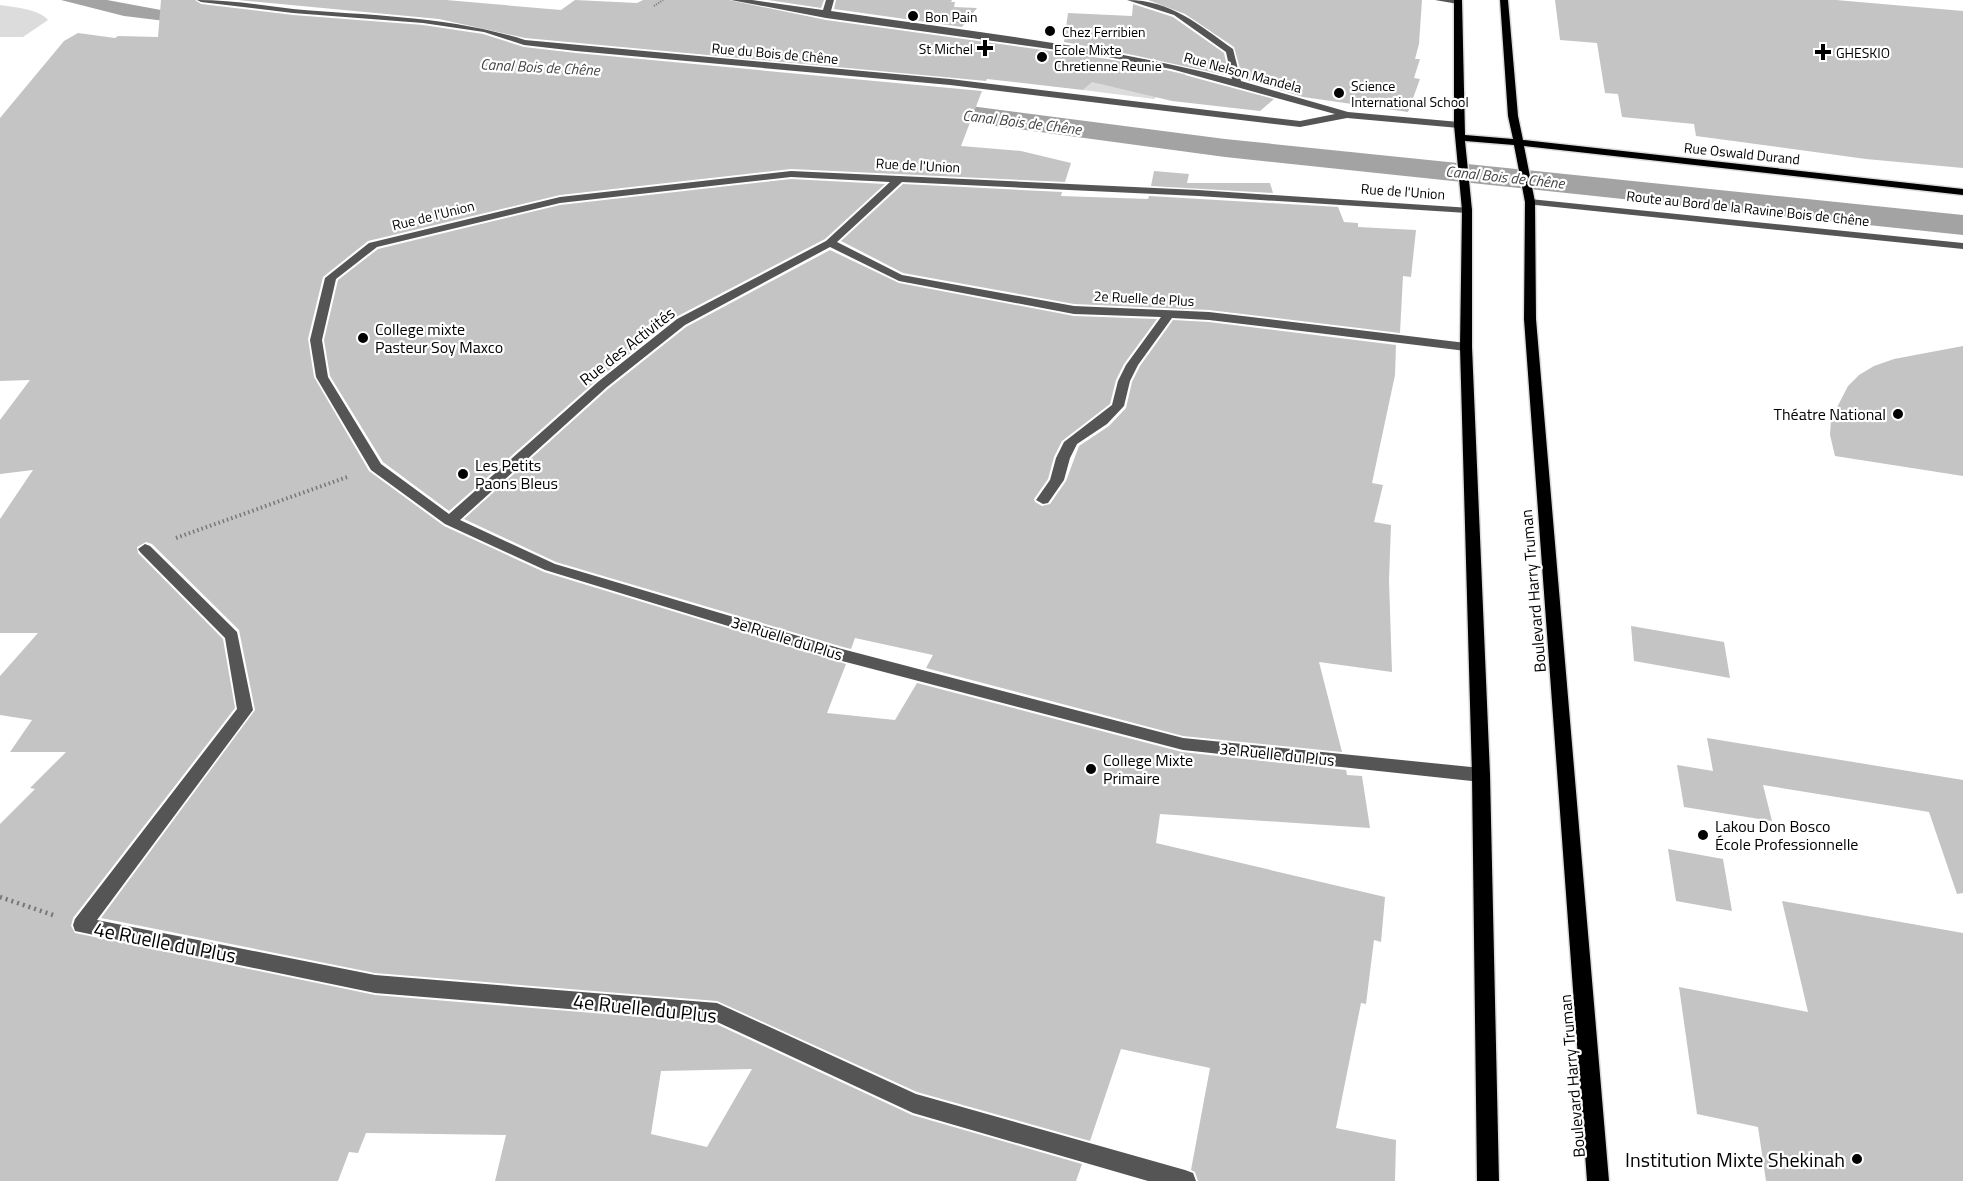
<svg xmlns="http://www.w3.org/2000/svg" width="1963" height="1181" viewBox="0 0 1963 1181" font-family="'Titillium Web',sans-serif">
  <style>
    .green { fill: #dcdcdc }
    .water { fill: #a3a3a3 }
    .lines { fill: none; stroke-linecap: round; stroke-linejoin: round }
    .canal { fill: #a3a3a3; fill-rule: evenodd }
    .building { fill: #c4c4c4; fill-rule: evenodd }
    .major-casing { stroke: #dbdbdb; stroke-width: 3 }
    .path-far2 { stroke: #777; stroke-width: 2; stroke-dasharray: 1 1.5; stroke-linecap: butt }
    .path-far1 { stroke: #777; stroke-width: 4; stroke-dasharray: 1.5 3; stroke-linecap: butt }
    .path { stroke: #777; stroke-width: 4.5; stroke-dasharray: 2 4; stroke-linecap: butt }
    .minor { fill: #555; fill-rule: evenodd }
    .major { fill: #000; fill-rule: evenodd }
    .poi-dot { fill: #000; stroke: #fff; stroke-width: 2 }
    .labels { text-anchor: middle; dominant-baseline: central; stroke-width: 4.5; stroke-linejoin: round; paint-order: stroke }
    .far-poi-label { font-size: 14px; fill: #000; stroke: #fff; text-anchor: start }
    .far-street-label { font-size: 14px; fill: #000; stroke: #fff }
    .far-water-label { font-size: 15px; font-style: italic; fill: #444; stroke: #fff }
    .poi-label { font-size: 16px; fill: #000; stroke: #fff; text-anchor: start }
    .street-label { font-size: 16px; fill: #000; stroke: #fff }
    .near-street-label { font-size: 20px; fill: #000; stroke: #fff }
    .near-poi-label { font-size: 20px; fill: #000; stroke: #fff; text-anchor: end }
  </style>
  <rect width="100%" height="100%" fill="#fff"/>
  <!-- green -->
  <path class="green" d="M 0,5 C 14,7 39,9 48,20 L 23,37 L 0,37 Z
    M 1112,61 L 1186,74 L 1154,99 L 1083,90 Z"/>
  <!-- water -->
  <path class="water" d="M 61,0 L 107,0 L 204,18 L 190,24 L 124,16 Z"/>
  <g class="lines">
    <!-- canal -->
    <path class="canal" d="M 909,98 L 1225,139 L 1963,215 L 1963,235 L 1225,157 L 899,113 L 894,107 L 899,101 Z"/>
  </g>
  <!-- building -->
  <path class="building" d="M 161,0 L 195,0 L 201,4 L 293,15 L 423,25 L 483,34 L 524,47 L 576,53 L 982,91 L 961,146 L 1021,151 L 1071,163 L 1065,182 L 791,169 L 560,195 L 368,241 L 323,277 L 308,339 L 314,377 L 369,471 L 444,526 L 544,572 L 846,664 L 827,713 L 895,720 L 917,683 L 1182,752 L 1346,770 L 1347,775 L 1362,776 L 1370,828 L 1160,814 L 1156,843 L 1385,897 L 1381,942 L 1374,940 L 1366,1004 L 1361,1003 L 1336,1128 L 1396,1140 L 1395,1181 L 1198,1181 L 1195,1172 L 1191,1170 L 1210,1068 L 1121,1049 L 1090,1141 L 917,1092 L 717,1001 L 375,973 L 101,918 L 255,710 L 239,630 L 152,544 L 146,542 L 137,547 L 138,553 L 223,639 L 235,708 L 73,918 L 71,926 L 75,933 L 375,995 L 714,1023 L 912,1115 L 1082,1164 L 1076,1181 L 495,1181 L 506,1135 L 366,1133 L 358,1153 L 349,1152 L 338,1181 L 0,1181 L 0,824 L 35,789 L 30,788 L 66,752 L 10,752 L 32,720 L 0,715 L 0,676 L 38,633 L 0,633 L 0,519 L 33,470 L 0,474 L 0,420 L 30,380 L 0,381 L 0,118 L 64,41 L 78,33 L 115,38 L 118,36 L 158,37 ZM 752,1069 L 707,1147 L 651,1134 L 661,1071 Z
    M 238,0 L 446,0 L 561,10 L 575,0 L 637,3 L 643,0 L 729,0 L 826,20 L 1108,59 L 1170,71 L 1274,99 L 1260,111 L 1172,101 L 1092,82 L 1083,90 L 987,79 L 986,81 L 525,38 L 439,19 Z
    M 768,0 L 824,0 L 821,8 Z
    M 836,0 L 952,0 L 951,2 L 955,2 L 954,7 L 977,8 L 962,27 L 834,9 Z
    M 1148,0 L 1422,0 L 1419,44 L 1415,59 L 1420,59 L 1414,78 L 1420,79 L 1408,112 L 1303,97 L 1243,79 L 1234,47 L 1185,14 Z
    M 1555,0 L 1836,0 L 1963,11 L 1963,168 L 1866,159 L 1696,136 L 1694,124 L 1622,117 L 1618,94 L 1605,93 L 1597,43 L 1560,40 Z
    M 1133,4 L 1173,17 L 1224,53 L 1229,76 L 1133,55 L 1064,42 L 1068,13 L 1132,16 Z
    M 1154,171 L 1189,174 L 1187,183 L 1270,183 L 1273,193 L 1151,186 Z
    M 791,179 L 885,184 L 825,239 L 676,317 L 598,379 L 449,511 L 383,462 L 330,376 L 324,340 L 338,280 L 378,249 L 560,205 Z
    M 903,184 L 1062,192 L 1061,196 L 1148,199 L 1149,196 L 1338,207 L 1344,222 L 1358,223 L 1358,227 L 1416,230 L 1411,277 L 1403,276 L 1400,333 L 1209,310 L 1074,304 L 903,273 L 841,241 Z
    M 830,250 L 899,283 L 1074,316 L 1157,319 L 1124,364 L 1116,380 L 1110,404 L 1062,441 L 1054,457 L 1048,479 L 1034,499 L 1035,502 L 1042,506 L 1050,504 L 1066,481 L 1079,446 L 1109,426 L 1126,408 L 1132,382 L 1140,366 L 1173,320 L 1209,322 L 1396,345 L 1395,375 L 1372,483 L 1383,485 L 1374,522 L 1391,525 L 1389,580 L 1392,672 L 1319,662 L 1342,752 L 1183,736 L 926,668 L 933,655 L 855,638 L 851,649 L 843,647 L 556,562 L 464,519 L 608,389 L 686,327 Z
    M 1963,346 L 1963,476 L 1835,456 L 1830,435 L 1831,419 L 1848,386 L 1859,375 L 1874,366 L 1894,359 Z
    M 1631,626 L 1724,642 L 1730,678 L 1634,661 Z
    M 1707,738 L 1963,780 L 1963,893 L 1957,894 L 1929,812 L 1763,785 L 1772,821 L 1684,807 L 1677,765 L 1713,771 Z
    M 1668,849 L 1723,859 L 1732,911 L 1676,901 Z
    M 1782,901 L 1963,933 L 1963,1181 L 1766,1181 L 1758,1127 L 1697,1114 L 1679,987 L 1808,1012 Z"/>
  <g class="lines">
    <defs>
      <path id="major" d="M 1454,0 L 1462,0 L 1465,135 L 1513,139 L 1508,116 L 1500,0 L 1508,0 L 1518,116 L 1523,140 L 1963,189 L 1963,195 L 1524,146 L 1535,202 L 1536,319 L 1609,1181 L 1587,1181 L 1524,319 L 1525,202 L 1514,145 L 1465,141 L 1472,210 L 1472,347 L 1490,775 L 1499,1181 L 1477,1181 L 1472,775 L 1460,347 L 1462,210 L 1454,125 Z"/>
    </defs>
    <!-- major casing -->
    <use href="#major" class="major-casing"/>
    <!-- path-far2 -->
    <path class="path-far2" d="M 654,6 L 663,0"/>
    <!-- path-far1 -->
    <path class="path-far1" d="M 176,538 L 347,477"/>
    <!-- path -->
    <path class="path" d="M 0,897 L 53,915"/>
    <!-- minor -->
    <path class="minor" d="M 197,0 C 229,0 261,5 293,9 C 373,16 448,16 525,40 L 950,79 L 1300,121 L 1335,114 L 1171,69 L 1108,57 L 826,18 L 731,0 L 752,0 L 823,10 L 826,0 L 834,0 L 831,11 C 965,31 1101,45 1232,79 L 1226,52 L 1174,15 L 1127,0 C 1171,0 1199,25 1233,49 L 1241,81 L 1348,112 L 1459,122 L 1464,125 L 1459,128 L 1347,118 L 1300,127 L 950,85 L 576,51 L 524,45 L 484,32 L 423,23 L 293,13 L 201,2 Z
      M 1435,0 L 1460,0 L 1462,2 L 1458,4 Z
      M 791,171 L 1198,190 L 1471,208 L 1472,210 L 1467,213 L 1198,196 L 902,182 L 837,242 L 902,275 L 1074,306 L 1209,312 L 1466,343 L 1472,347 L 1466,351 L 1209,320 L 1172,318 L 1138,365 L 1130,381 L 1124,406 L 1107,424 L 1077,444 L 1070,458 L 1064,480 L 1048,503 L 1043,504 L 1036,500 L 1050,480 L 1056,458 L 1064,442 L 1112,405 L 1118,381 L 1126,365 L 1161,317 L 1074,314 L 899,281 L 830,247 L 685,325 L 607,387 L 460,520 L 555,564 L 842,649 L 1183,738 L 1481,768 L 1487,770 L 1490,775 L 1487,780 L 1481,782 L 1183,750 L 842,661 L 545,570 L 445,524 L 371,470 L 316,377 L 310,340 L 325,278 L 369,243 L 560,197 ZM 791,177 L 890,182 L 826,241 L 677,319 L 599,381 L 449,514 L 381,464 L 328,377 L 322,340 L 336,279 L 377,247 L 560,203 Z
      M 1530,199 L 1963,243 L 1963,249 L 1526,204 L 1526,200 Z
      M 145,544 L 150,546 L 237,632 L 253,710 L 97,920 L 375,975 L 717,1003 L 916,1094 L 1185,1170 L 1193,1173 L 1196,1181 L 1148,1181 L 913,1113 L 715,1021 L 375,993 L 75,931 L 73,925 L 75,919 L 237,709 L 225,638 L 140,552 L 138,549 Z"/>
    <!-- major -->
    <use href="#major" class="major"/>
  </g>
  <!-- markers -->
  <g class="poi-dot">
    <circle cx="913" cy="16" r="6"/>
    <circle cx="1050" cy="31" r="6"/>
    <path d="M982 39h6v6h6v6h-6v6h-6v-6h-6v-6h6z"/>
    <path d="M1820 43h6v6h6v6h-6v6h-6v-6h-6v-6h6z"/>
    <circle cx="1042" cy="57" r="6"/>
    <circle cx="1339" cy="93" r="6"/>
    <circle cx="363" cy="338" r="6"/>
    <circle cx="1898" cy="414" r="6"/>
    <circle cx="463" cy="474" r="6"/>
    <circle cx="1091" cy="769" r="6"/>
    <circle cx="1703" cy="835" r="6"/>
    <circle cx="1857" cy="1159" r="6"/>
  </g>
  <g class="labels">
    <!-- far-poi labels -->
    <g class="far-poi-label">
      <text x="925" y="16">Bon Pain</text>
      <text x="1062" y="31">Chez Ferribien</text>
      <text x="973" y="48" text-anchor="end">St Michel</text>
      <text x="1054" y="49">Ecole Mixte<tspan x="1054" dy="16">Chretienne Reunie</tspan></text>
      <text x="1836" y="52">GHESKIO</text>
      <text x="1351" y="85">Science<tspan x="1351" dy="16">International School</tspan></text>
    </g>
    <!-- far-street labels -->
    <g class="far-street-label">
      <text transform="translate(775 53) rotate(5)">Rue du Bois de Chêne</text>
      <text transform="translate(1243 72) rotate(15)">Rue Nelson Mandela</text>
      <text transform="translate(1742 153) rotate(6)">Rue Oswald Durand</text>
      <text transform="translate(918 165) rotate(3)">Rue de l'Union</text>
      <text transform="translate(1403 191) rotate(4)">Rue de l'Union</text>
      <text transform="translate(1748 208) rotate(6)">Route au Bord de la Ravine Bois de Chêne</text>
      <text transform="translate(433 215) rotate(-14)">Rue de l'Union</text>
      <text transform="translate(1144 298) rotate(3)">2e Ruelle de Plus</text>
    </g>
    <!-- far-water labels -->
    <g class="far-water-label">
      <text transform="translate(540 67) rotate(3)">Canal Bois de Chêne</text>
      <text transform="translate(1022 122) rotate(7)">Canal Bois de Chêne</text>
      <text transform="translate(1505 177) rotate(6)">Canal Bois de Chêne</text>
    </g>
    <!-- poi labels -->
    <g class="poi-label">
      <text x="375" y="329">College mixte<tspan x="375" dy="18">Pasteur Soy Maxco</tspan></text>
      <text x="1886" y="414" text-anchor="end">Théatre National</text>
      <text x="475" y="465">Les Petits<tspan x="475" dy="18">Paons Bleus</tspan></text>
      <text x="1103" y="760">College Mixte<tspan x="1103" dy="18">Primaire</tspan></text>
      <text x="1715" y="826">Lakou Don Bosco<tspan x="1715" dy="18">École Professionnelle</tspan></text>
    </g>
    <!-- street labels -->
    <g class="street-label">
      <text transform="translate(627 346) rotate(-38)">Rue des Activités</text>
      <text transform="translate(1533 591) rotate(-95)">Boulevard Harry Truman</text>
      <text transform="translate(787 638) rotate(17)">3e Ruelle du Plus</text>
      <text transform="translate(1277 754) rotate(6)">3e Ruelle du Plus</text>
      <text transform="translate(1572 1076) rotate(-95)">Boulevard Harry Truman</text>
    </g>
    <!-- near-street labels -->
    <g class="near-street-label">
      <text transform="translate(165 942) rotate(11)">4e Ruelle du Plus</text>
      <text transform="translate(645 1008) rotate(6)">4e Ruelle du Plus</text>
    </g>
    <!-- near-poi labels -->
    <g class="near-poi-label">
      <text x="1845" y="1159">Institution Mixte Shekinah</text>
    </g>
  </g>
</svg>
